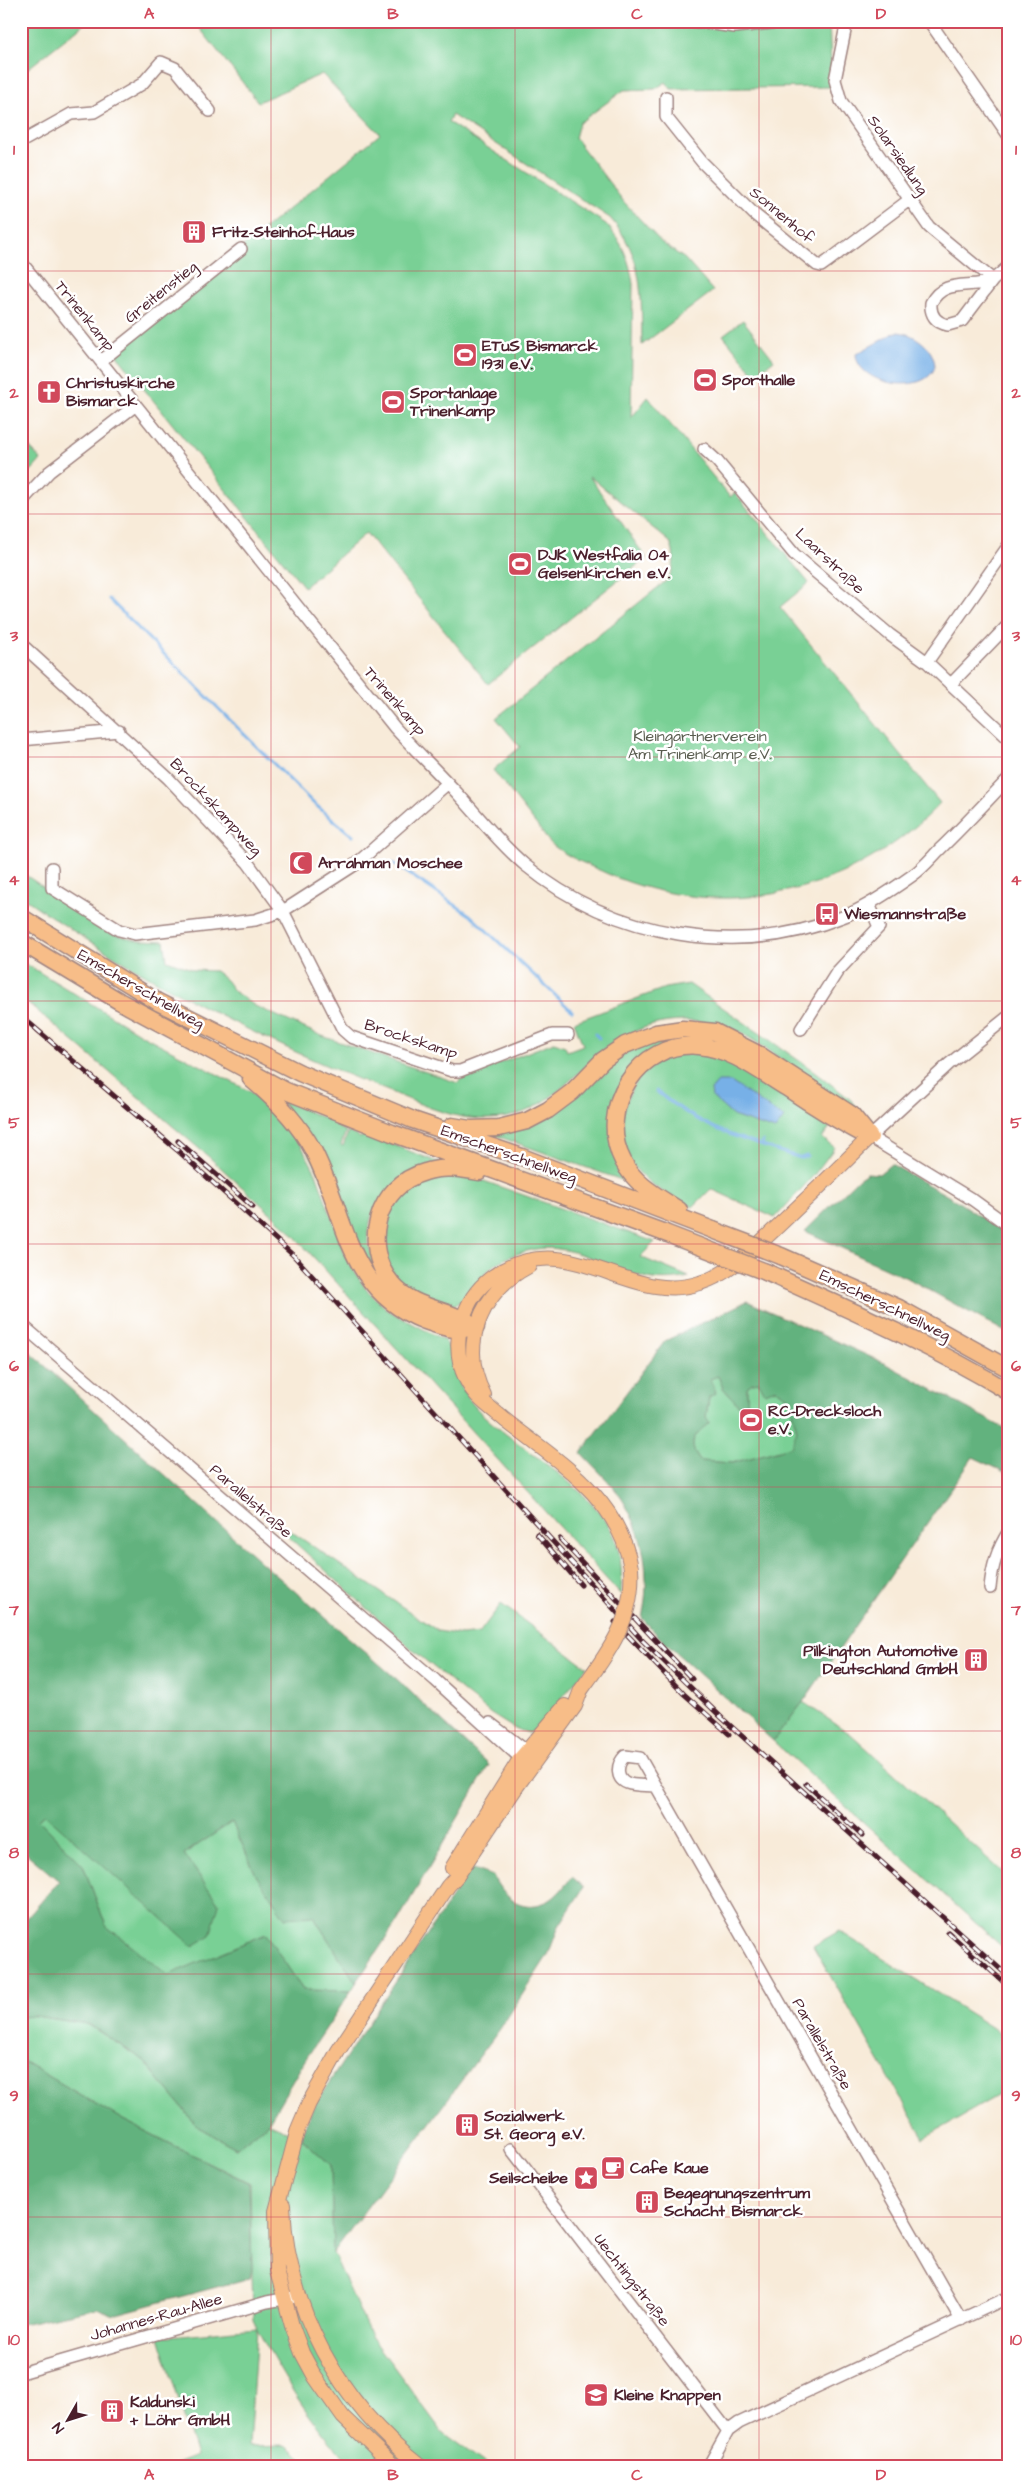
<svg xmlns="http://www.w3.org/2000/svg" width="1030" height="2488" viewBox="0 0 1030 2488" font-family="'Architects Daughter',sans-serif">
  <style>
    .green { fill: #79d095; stroke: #627860 }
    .forest { fill: #62b27e; stroke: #566854; fill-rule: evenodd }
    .water { fill: #77b0e7; stroke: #606889 }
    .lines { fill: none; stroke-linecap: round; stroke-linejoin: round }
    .stream { stroke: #77b0e7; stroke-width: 3 }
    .minor-casing { stroke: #a18582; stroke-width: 14 }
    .major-casing { stroke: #a18582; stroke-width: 16 }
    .highway-casing { stroke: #a18582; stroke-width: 19 }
    .minor { stroke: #fff; stroke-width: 11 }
    .major { stroke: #f7bd88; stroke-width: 14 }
    .highway { stroke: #f7bd88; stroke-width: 16 }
    .rail-casing { stroke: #4a1f2b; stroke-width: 5 }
    .rail { stroke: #fff; stroke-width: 3; stroke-dasharray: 9; stroke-linecap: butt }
    .major-bridge-casing { stroke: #a18582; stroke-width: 16; stroke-linecap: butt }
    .highway-bridge-casing { stroke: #a18582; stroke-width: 19; stroke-linecap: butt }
    .major-bridge { stroke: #f7bd88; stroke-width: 14 }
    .highway-bridge { stroke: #f7bd88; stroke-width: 16 }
    .grid { fill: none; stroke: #d1495b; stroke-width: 1; stroke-opacity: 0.55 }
    .labels { text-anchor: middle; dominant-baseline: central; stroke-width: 5; stroke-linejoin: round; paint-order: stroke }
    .street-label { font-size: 16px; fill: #4a1f2b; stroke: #fff }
    .poi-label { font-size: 16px; font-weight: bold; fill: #4a1f2b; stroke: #fff; text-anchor: start }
    .park-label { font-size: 16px; fill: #5a5d50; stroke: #fff }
    .neatline { fill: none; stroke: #d1495b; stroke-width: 2 }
    .grid-label { font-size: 16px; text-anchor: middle; font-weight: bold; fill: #d1495b }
  </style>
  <rect width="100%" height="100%" fill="#fff"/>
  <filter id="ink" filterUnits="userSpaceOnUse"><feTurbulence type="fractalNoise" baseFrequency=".02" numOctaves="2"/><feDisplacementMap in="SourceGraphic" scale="10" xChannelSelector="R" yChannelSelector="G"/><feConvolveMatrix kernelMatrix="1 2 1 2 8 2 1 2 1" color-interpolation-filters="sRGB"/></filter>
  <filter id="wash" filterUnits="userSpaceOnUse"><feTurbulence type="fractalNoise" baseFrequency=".0096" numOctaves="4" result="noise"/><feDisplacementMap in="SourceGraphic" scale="20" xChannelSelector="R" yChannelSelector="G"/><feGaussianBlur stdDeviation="1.12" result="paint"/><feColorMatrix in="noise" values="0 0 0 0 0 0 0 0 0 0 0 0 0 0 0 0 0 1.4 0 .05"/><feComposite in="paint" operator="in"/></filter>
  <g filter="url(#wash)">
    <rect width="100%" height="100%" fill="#f8ebd9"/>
    <!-- green -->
    <path class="green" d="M 21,21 L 88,21 L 21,74 Z
      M 194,21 L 829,21 L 832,87 L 671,89 L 666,82 L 655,89 L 624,90 L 579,123 L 575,138 L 624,202 L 662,243 L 685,259 L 713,291 L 642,345 C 641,296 645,257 610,218 L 452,115 L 448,122 L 606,224 C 622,241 630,261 633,284 L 631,418 L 648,397 L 730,497 L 735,493 L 809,583 L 780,607 L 940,803 C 855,894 724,924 608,874 C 591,866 569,858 554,846 C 547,841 541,830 535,823 C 521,805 507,787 493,770 L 520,747 L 496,718 L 667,580 C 675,567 676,557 670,542 L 589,476 L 646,558 L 488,684 L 366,533 L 304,587 L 114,352 L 380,134 L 322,74 L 258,102 Z
      M 743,320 L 774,360 L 755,375 L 723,335 Z
      M 21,438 L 41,460 L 21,482 Z
      M 21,872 L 111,933 L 137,940 L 164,941 L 167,960 L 194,970 L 215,971 L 226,980 L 235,992 L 255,1006 L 322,1036 L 458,1083 L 462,1078 L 554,1042 L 565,1046 L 567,1051 L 583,1045 L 574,1022 L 665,988 L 689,984 L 814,1071 L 850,1099 L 862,1112 C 831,1098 796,1069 766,1049 C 756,1042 745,1034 734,1030 C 691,1014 643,1019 607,1048 C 567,1079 544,1118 488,1119 C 451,1120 417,1102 383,1089 C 256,1039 133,974 21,896 Z
      M 21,961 L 144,1036 L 251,1092 L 273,1111 L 301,1145 L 316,1173 L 347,1260 L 366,1289 L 389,1311 L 444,1340 C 452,1350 453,1359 456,1371 C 459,1387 470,1402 481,1413 C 518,1449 597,1490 615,1538 C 622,1556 622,1576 621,1595 L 287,1228 L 209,1157 L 21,997 Z
      M 683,1035 L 721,1040 L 684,1041 L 613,1099 L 633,1184 L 494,1135 L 596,1077 L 628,1051 L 646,1042 Z
      M 704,1052 L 739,1066 L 830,1127 L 822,1138 L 834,1147 L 832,1151 L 814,1175 L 775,1218 L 711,1189 L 693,1207 C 667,1195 646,1185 629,1160 C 610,1134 627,1082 653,1064 C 668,1054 687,1054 704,1052 Z
      M 281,1100 L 341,1125 L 339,1128 L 346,1131 L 341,1145 L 343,1146 L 348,1132 L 361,1138 L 363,1133 L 440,1163 L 372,1215 L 368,1231 L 368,1244 L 379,1276 L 371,1270 Z
      M 432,1176 L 466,1177 L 484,1181 L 655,1242 L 640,1257 L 689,1277 C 674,1280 659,1281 644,1277 C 606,1268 567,1239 527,1251 C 515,1254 502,1259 492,1267 C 478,1278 465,1309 444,1306 C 402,1299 369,1255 386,1213 C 394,1194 415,1184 432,1176 Z
      M 718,1376 L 723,1388 L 742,1409 L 747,1410 L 747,1387 L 752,1383 L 759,1382 L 769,1390 L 776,1389 L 788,1397 L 797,1431 L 791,1447 L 732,1463 L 700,1461 C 687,1443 693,1436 709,1423 L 706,1417 L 709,1397 L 716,1392 L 709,1379 Z
      M 258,1509 L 438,1631 L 462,1635 L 479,1633 L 501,1604 L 587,1667 L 537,1729 L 529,1733 L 515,1729 L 491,1714 L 414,1651 Z
      M 803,1702 L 852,1735 L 1009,1878 L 1009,1953 L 773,1741 Z
      M 45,1814 L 219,1904 L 184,1854 L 232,1822 L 257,1877 L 313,1916 L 356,1983 L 351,1991 L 303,1990 L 266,1934 L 168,1976 L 106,1926 L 83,1865 L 37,1819 Z
      M 839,1931 L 993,2028 L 1009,2042 L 1009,2089 L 924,2138 L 813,1946 Z
      M 35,2016 L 87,2024 L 142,2059 L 198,2127 L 236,2148 L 268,2123 L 300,2137 L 331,2165 L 333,2253 L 371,2336 L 443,2433 L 490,2467 L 353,2467 C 310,2423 286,2382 257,2329 L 249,2446 L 286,2445 L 314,2467 L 169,2467 L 196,2456 L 159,2337 L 257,2328 L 253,2320 L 250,2183 L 123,2120 L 21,2060 L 21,2017 Z"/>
    <!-- forest -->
    <path class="forest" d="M 891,1164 L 957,1201 L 1009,1236 L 1009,1334 L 911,1280 L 805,1231 L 858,1179 L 867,1173 L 879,1174 Z
      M 747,1301 L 884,1363 L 1009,1431 L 1009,1474 L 973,1457 L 803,1702 L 773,1741 L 660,1638 L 642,1618 C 651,1576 645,1536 622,1499 C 611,1482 594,1467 581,1453 L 665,1341 ZM 718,1376 L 723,1388 L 742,1409 L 746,1410 C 749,1403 746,1395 747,1387 L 752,1383 L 759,1382 L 765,1393 L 776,1389 L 788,1397 L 797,1430 L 791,1447 L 732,1463 L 700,1461 C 687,1443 693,1436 709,1423 L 706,1417 L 709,1397 L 716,1393 L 710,1379 Z
      M 21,1344 L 261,1562 L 400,1682 L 489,1765 L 397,1922 L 356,1983 L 313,1916 L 285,1918 L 257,1877 L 232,1822 L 184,1854 L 219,1904 L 210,1936 L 193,1946 L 45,1814 L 38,1819 L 83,1865 L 106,1926 L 168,1975 L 266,1934 L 303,1990 L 351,1991 L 305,2060 L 268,2123 L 236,2148 L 198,2127 L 142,2059 L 88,2024 L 35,2016 L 21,2017 L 21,1925 L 59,1881 L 21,1849 Z
      M 471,1868 L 493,1876 C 504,1899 524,1914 550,1900 C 558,1895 566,1884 572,1877 L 584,1887 L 559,1926 L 548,1955 L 500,2029 L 333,2253 L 331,2165 L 300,2137 L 313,2107 Z
      M 21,2060 L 123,2120 L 249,2183 L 252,2268 L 250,2278 L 113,2315 L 97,2308 L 21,2324 Z"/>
    <!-- water -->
    <path class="water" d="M 896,332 C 913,332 934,347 935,366 C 928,396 857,386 856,354 Z
      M 718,1082 L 731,1082 L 784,1118 L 775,1130 L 733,1116 L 712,1097 L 711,1090 Z"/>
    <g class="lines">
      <!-- stream -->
      <path class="stream" d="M 109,599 L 312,802 L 353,836
        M 393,863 L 470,915 L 572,1011
        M 595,1034 L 599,1038
        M 656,1091 C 704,1130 743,1140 801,1158 L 807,1156
        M 762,1146 L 763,1141"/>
    </g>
  </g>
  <g filter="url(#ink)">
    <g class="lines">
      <defs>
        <path id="minor" d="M 691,21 L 735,27 L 791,21
          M 847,21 L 835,80 L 841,101 L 929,227 L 993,280
          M 929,21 L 1009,136
          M 666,97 L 666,117 L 702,162 L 754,214 L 817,265 L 821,266 L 828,261 L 909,200
          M 21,142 L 71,114 L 94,112 L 142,84 L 161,62 L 175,68 L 210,111
          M 21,262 L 395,728 C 416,751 437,771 458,794 C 480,818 500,844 525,865 C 614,938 739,959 845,916 C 869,906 892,890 913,875 C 923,868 932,857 940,849 C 964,826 986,802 1009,778
          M 993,280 C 971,290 944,277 931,303 C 930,315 936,323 948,325 L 962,321 L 993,280 L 1009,266
          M 101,361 L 241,249
          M 704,449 L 717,461 L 794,554 L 890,635 L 927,662
          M 21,502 L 49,472 L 136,405
          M 1009,545 L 927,662 L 1009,739
          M 21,644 L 168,778 L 248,863 L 283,911 L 343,1030 L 351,1037 L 452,1071 L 460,1071 L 552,1035 L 568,1035
          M 951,684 L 1009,624
          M 21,740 L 119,731
          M 52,868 L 52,888 L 119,930 L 135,934 L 255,920 L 283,911 L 356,864 L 448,783
          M 1009,1016 L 949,1064 L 870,1137 L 973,1200 L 1009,1226
          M 801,1029 L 837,972 L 879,927 L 869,904
          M 21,1324 L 435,1680 L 527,1764
          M 990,1588 C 992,1566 997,1550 1009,1531
          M 490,1723 L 533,1756
          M 655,1786 C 647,1785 638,1786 630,1784 C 615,1780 616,1765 625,1756 L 640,1758 L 961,2320
          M 511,2149 L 728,2431
          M 21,2373 L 267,2302 L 300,2296
          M 708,2467 L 728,2431 L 739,2423 L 1009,2297"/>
        <path id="major" d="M 484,1395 C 458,1345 481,1291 529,1266
          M 631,1568 C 619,1497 557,1461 505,1420 C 490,1407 475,1398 466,1379 C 455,1357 456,1331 467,1308 C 474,1292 487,1279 503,1270 C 575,1231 632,1306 700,1283 C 730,1274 753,1249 776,1228 C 808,1198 839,1168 870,1137
          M 452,1868 L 520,1759 L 565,1706
          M 283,2205 C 287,2309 339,2403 421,2467
          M 395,2467 L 343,2417 L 315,2377 L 302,2353 L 292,2326 L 277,2271 L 276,2211 L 298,2129 L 309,2103 L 338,2051 L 448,1886 L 457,1876 L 517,1786 L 575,1706 L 581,1690"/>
        <path id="highway" d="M 21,917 L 158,1002 L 300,1073 L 413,1120 L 522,1157 L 713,1230
          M 21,942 L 119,1001 L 286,1091 L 392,1133 L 665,1233
          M 251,1079 C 275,1099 298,1122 313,1150 C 347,1215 345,1290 425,1321 C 445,1328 455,1332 476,1327
          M 452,1126 L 470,1129 L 499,1128 L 527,1121 L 548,1110 L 572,1092 L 603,1060 L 625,1045 L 656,1033 L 683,1029 L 715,1032 L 758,1054 L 852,1115 L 870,1137
          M 679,1210 C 657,1196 634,1184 623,1161 C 596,1109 638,1040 699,1046 C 732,1049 759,1071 787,1088 C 812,1105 838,1121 865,1135
          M 781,1256 L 899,1308 L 1009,1369
          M 766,1272 C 848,1309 931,1345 1009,1392
          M 476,1327 C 450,1308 414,1310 392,1284 C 360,1246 377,1185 425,1172 C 443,1166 461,1169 479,1172"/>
      </defs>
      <!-- minor casing -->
      <use href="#minor" class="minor-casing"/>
      <!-- major casing -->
      <use href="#major" class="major-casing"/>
      <!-- highway casing -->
      <use href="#highway" class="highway-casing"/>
      <!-- minor -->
      <use href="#minor" class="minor"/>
      <!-- major -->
      <use href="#major" class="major"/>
      <!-- highway -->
      <use href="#highway" class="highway"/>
      <defs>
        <path id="rail" d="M 21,1016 L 177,1150 L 294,1256 L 643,1641 L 722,1718 L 1009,1977
          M 178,1141 L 253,1207
          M 537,1534 L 581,1585
          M 560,1539 L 692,1679
          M 615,1622 L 684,1694 L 729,1734
          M 806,1784 L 862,1835
          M 948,1932 L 1009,1987"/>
      </defs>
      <!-- rail casing -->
      <use href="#rail" class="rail-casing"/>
      <!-- rail -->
      <use href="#rail" class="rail"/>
      <defs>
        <path id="major-bridge" d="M 581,1690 C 609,1652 635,1617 631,1568"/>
        <path id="highway-bridge" d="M 713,1230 L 781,1256
          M 665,1233 L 766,1272"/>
      </defs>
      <!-- major-bridge casing -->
      <use href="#major-bridge" class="major-bridge-casing"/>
      <!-- highway-bridge casing -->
      <use href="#highway-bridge" class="highway-bridge-casing"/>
      <!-- major-bridge -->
      <use href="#major-bridge" class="major-bridge"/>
      <!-- highway-bridge -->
      <use href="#highway-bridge" class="highway-bridge"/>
    </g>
  </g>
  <!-- grid -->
  <path class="grid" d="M 271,21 L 271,2467M 515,21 L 515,2467M 759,21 L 759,2467M 21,271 L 1009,271M 21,514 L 1009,514M 21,757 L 1009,757M 21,1001 L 1009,1001M 21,1244 L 1009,1244M 21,1487 L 1009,1487M 21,1731 L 1009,1731M 21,1974 L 1009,1974M 21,2217 L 1009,2217"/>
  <!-- icons -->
  <defs>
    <symbol id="building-square" viewBox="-11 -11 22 22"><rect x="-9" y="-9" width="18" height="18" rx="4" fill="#d1495b" stroke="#fff"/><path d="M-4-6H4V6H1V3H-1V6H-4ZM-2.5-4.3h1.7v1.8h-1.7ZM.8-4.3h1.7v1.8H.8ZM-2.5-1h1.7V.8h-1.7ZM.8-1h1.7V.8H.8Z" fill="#fff"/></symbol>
    <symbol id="stadium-square" viewBox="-11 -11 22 22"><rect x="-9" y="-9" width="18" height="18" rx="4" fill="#d1495b" stroke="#fff"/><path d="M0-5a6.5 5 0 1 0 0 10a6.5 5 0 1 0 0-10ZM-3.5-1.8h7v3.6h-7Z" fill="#fff"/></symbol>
    <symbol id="church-square" viewBox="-11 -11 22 22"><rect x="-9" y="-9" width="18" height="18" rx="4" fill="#d1495b" stroke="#fff"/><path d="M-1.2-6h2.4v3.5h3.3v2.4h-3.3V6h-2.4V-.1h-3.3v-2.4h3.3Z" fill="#fff"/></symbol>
    <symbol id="mosque-square" viewBox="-11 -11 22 22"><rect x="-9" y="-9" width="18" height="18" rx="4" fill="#d1495b" stroke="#fff"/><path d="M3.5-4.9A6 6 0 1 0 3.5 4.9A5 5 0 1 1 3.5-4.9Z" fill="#fff"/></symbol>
    <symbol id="bus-square" viewBox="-11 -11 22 22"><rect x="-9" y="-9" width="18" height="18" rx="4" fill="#d1495b" stroke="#fff"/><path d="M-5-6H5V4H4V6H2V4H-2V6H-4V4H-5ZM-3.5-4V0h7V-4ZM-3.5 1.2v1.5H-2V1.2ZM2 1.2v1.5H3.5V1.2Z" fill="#fff"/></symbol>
    <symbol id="cafe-square" viewBox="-11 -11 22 22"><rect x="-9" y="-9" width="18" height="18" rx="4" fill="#d1495b" stroke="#fff"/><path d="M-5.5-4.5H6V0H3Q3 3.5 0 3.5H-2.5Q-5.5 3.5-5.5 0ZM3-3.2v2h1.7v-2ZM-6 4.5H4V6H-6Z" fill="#fff"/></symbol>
    <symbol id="sight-square" viewBox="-11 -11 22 22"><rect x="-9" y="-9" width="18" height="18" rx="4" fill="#d1495b" stroke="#fff"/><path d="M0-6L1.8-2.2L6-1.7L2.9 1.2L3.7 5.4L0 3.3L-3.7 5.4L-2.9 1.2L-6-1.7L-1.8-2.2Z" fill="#fff"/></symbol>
    <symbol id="school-square" viewBox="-11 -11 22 22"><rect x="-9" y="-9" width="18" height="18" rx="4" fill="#d1495b" stroke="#fff"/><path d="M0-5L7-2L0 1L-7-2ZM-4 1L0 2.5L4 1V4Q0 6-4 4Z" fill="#fff"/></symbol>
  </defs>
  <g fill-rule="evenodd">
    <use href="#building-square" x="180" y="218" width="28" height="28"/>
    <use href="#stadium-square" x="451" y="341" width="28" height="28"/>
    <use href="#stadium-square" x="691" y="366" width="28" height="28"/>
    <use href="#church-square" x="35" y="378" width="28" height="28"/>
    <use href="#stadium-square" x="379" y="388" width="28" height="28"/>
    <use href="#stadium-square" x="506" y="550" width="28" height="28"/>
    <use href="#mosque-square" x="287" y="849" width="28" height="28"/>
    <use href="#bus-square" x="813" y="900" width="28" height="28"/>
    <use href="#stadium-square" x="737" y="1406" width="28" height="28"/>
    <use href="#building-square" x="962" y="1646" width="28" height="28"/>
    <use href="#building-square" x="453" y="2111" width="28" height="28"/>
    <use href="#cafe-square" x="599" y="2154" width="28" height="28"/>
    <use href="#sight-square" x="572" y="2164" width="28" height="28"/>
    <use href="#building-square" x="633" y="2188" width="28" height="28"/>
    <use href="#school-square" x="582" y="2381" width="28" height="28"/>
    <use href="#building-square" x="98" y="2397" width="28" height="28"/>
  </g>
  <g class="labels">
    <!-- street labels -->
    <g class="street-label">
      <text transform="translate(898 155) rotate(55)">Solarsiedlung</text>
      <text transform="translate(782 215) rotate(40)">Sonnenhof</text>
      <text transform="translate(161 292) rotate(-39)">Greitenstieg</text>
      <text transform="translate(85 316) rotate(51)">Trinenkamp</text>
      <text transform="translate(830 561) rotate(43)">Laarstraße</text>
      <text transform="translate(395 701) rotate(49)">Trinenkamp</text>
      <text transform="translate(216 807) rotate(47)">Brockskampweg</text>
      <text transform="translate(141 989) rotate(30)">Emscherschnellweg</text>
      <text transform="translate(411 1039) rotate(18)">Brockskamp</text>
      <text transform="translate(509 1154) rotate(20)">Emscherschnellweg</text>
      <text transform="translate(885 1305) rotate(26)">Emscherschnellweg</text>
      <text transform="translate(251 1501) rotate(41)">Parallelstraße</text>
      <text transform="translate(822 2044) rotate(60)">Parallelstraße</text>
      <text transform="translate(632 2280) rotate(52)">Uechtingstraße</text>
      <text transform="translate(156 2317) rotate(-16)">Johannes-Rau-Allee</text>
    </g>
    <!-- poi labels -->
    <g class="poi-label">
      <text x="212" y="232">Fritz-Steinhof-Haus</text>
      <text x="482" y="346">ETuS Bismarck<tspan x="482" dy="18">1931 e.V.</tspan></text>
      <text x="722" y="380">Sporthalle</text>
      <text x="66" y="383">Christuskirche<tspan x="66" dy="18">Bismarck</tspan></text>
      <text x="410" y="393">Sportanlage<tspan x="410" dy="18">Trinenkamp</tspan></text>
      <text x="538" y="555">DJK Westfalia 04<tspan x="538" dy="18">Gelsenkirchen e.V.</tspan></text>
      <text x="318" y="863">Arrahman Moschee</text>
      <text x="844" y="914">Wiesmannstraße</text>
      <text x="768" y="1411">RC-Drecksloch<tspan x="768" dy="18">e.V.</tspan></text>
      <text x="958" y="1651" text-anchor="end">Pilkington Automotive<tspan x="958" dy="18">Deutschland GmbH</tspan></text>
      <text x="484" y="2116">Sozialwerk<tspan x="484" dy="18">St. Georg e.V.</tspan></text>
      <text x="630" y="2168">Cafe Kaue</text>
      <text x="568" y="2178" text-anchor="end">Seilscheibe</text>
      <text x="664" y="2193">Begegnungszentrum<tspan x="664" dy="18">Schacht Bismarck</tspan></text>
      <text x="614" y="2395">Kleine Knappen</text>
      <text x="130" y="2402">Kaldunski<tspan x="130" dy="18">+ Löhr GmbH</tspan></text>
    </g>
    <!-- park labels -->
    <g class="park-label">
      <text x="700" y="736">Kleingärtnerverein<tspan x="700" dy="18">Am Trinenkamp e.V.</tspan></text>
    </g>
  </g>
  <!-- margin -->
  <rect width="1030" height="2488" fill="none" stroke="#fff" stroke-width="55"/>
  <!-- north arrow -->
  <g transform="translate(68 2420) rotate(231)" stroke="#ffffff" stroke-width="4" paint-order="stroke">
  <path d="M0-4L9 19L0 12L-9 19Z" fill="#4a1f2b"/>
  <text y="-8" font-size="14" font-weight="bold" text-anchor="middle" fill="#4a1f2b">N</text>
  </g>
  <rect x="28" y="28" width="974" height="2432" class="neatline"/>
  <g class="grid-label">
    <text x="149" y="19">A</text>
    <text x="393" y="19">B</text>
    <text x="637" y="19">C</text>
    <text x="881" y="19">D</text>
    <text x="14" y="155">1</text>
    <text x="1016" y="155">1</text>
    <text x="14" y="398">2</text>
    <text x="1016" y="398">2</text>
    <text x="14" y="641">3</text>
    <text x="1016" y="641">3</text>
    <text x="14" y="885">4</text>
    <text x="1016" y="885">4</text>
    <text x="14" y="1128">5</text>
    <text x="1016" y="1128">5</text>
    <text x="14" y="1371">6</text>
    <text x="1016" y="1371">6</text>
    <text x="14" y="1615">7</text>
    <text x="1016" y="1615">7</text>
    <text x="14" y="1858">8</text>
    <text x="1016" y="1858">8</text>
    <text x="14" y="2101">9</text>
    <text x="1016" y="2101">9</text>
    <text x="14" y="2345">10</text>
    <text x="1016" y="2345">10</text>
    <text x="149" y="2480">A</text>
    <text x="393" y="2480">B</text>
    <text x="637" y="2480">C</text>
    <text x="881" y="2480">D</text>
  </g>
</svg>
